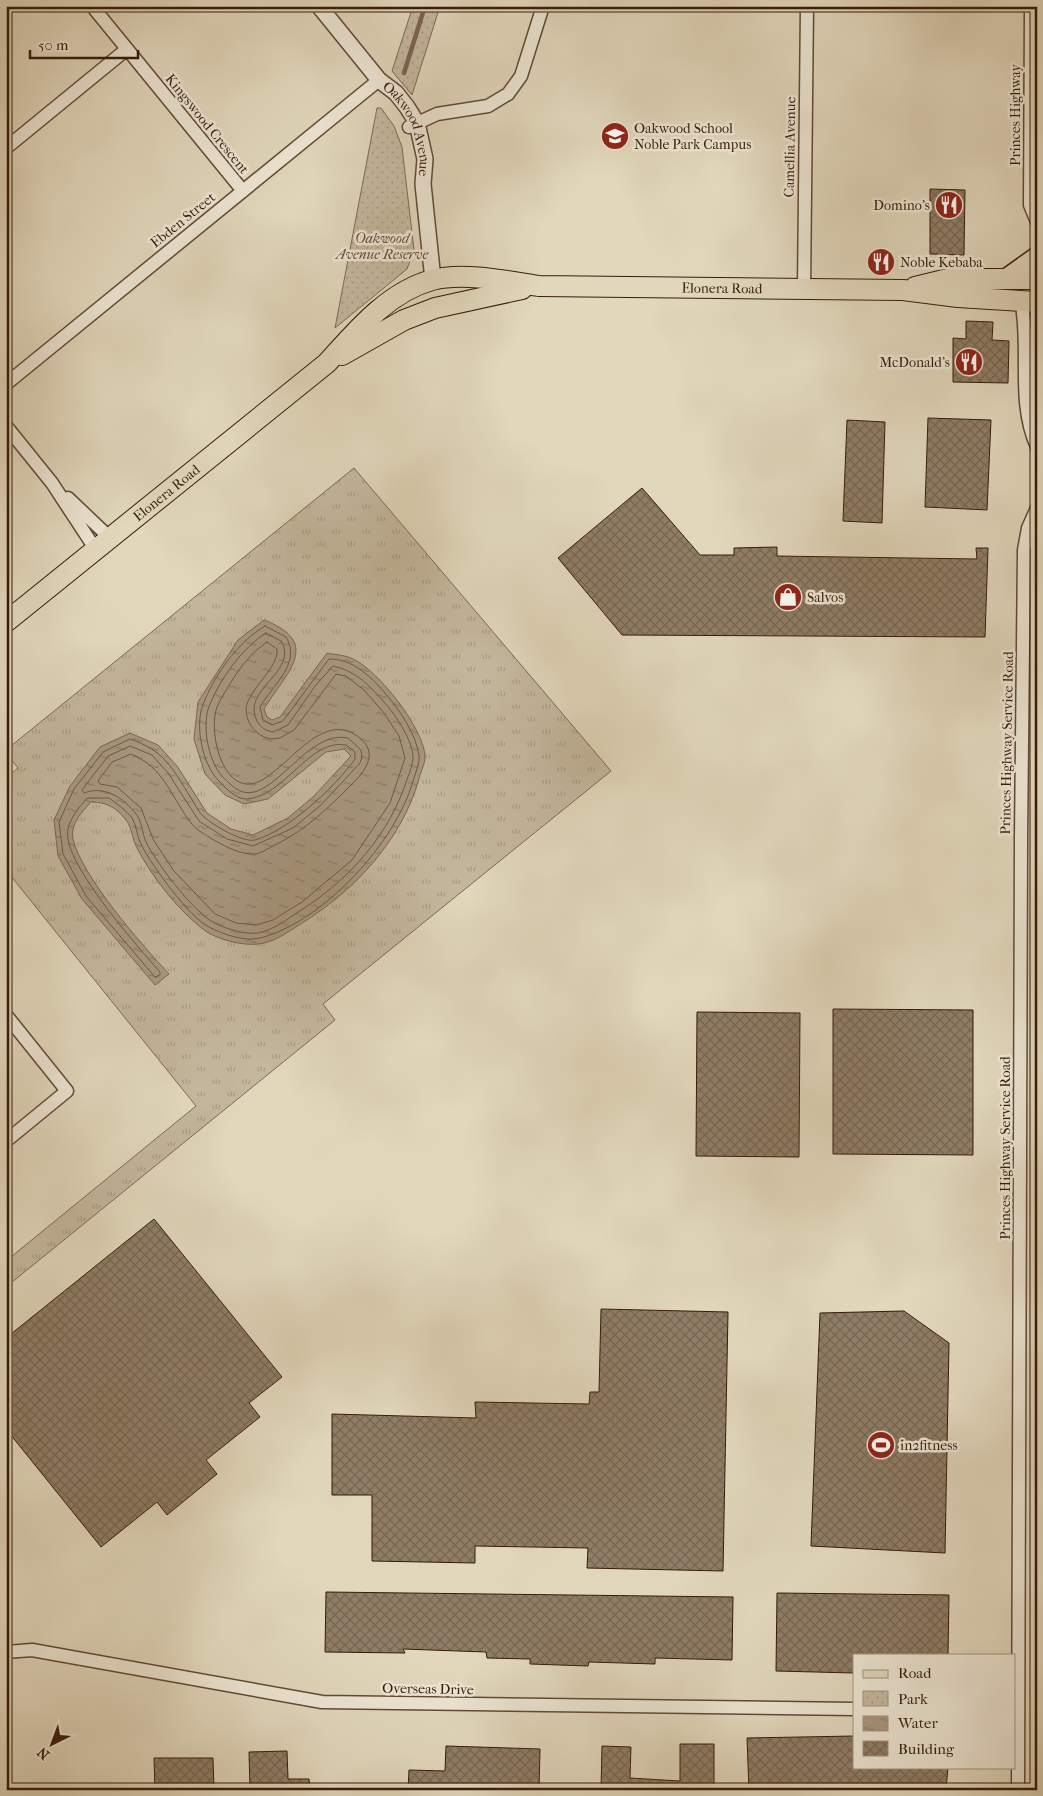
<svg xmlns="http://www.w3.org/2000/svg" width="1043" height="1796" viewBox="0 0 1043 1796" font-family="'IM FELL French Canon',serif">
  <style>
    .grass { fill: url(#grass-tufts); stroke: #7d6954 }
    .park { fill: url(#park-dots); stroke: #7d6954 }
    .water { fill: url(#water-ripples); stroke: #7a6550 }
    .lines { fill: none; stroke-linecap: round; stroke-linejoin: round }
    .shore { stroke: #6e5944; stroke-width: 1 }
    .stream { stroke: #7a6550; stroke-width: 4.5 }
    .building { fill: url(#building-cross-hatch); stroke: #361b0a }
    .minor-casing { stroke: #614a36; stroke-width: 15 }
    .tertiary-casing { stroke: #614a36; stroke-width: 18 }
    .primary-casing { stroke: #361b0a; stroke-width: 22 }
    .trunk-casing { stroke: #361b0a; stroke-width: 24 }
    .minor { stroke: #ece5d3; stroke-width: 12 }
    .tertiary { stroke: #ece5d3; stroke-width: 15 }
    .primary { stroke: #e1d7bb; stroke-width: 20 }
    .trunk { stroke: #e1d7bb; stroke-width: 21 }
    .labels { text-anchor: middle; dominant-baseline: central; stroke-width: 5; stroke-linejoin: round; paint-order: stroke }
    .street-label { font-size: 14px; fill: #361b0a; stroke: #ece5d3 }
    .poi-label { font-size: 14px; fill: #361b0a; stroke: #ece5d3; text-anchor: start }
    .park-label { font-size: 14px; font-style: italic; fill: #614a36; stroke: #ece5d3 }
  </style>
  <defs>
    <pattern id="grass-tufts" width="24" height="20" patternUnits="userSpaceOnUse" patternTransform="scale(1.25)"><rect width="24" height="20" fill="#c4b79d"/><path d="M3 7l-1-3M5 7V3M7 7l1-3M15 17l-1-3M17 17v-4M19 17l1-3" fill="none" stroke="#a99d86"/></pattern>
    <pattern id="park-dots" width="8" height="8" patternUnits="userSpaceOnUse" patternTransform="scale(1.25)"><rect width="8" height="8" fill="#c4b79d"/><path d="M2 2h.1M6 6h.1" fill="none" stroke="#a99d86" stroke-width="1.8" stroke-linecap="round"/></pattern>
    <pattern id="water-ripples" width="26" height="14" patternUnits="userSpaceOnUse" patternTransform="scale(1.25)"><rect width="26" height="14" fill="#a7977f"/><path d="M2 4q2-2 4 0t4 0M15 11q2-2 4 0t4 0" fill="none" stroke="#897a66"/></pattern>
    <pattern id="building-cross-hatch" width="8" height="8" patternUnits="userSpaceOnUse" patternTransform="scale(1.25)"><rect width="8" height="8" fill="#8f7d66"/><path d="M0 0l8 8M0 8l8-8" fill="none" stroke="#766652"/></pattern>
  </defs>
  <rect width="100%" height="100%" fill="#e1d7bb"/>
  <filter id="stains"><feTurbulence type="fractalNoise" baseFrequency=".004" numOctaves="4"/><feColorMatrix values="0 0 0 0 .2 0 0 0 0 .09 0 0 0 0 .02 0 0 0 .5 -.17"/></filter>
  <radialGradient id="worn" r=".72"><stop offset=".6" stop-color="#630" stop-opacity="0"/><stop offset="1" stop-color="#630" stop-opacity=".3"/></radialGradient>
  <!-- grass -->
  <path class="grass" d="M 354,468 L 611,771 L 323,1004 L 335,1020 L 6,1287 L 6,1261 L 196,1106 L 6,870 L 6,778 L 18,768 L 6,753 L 6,750 Z"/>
  <!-- park -->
  <path class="park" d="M 413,6 L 440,6 L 412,95 L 392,71 Z
    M 377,108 L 381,108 L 394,126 L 402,147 L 414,250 L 407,269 L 335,328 Z"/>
  <!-- water -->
  <path class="water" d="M 264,620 C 324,643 285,674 264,709 L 267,717 L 272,720 L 280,717 L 327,653 C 336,655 346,655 353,659 C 378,670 425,730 425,757 C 425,764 420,773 419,779 C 401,842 353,892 299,925 C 287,933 272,943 258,944 C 242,946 216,939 204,930 C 177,909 152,877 137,848 C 132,839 132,827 126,820 C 116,807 106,802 91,802 C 82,812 70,824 73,839 C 82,877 142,945 169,974 L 155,985 L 82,899 L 58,856 L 54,820 L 70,786 L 100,747 L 130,733 L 158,745 L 177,766 L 207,813 L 231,829 L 253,835 L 288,818 L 314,796 L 351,756 L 344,749 L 326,752 L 268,799 L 244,804 L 225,795 L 205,774 L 194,739 L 198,702 L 238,640 Z"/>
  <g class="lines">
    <!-- shore -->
    <path class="shore" d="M 265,626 L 286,637 C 302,663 272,686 260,707 L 263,720 L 272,725 L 283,721 L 329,659 C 353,659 370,676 385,693 C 400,711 415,732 419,755 C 420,763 415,774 413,781 C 396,842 323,922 260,938 C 245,942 222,934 209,927 C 189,917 153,867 142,846 C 137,838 137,826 132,818 C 127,811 116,803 109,798 L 87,798 C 78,809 65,823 68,839 C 73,873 136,945 160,972 L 160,975 L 155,977 L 86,896 L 63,854 L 59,822 L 74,789 L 103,752 L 130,739 C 165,751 172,768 191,798 C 195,804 198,812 204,817 C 213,825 243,843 255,840 C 288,831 336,786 355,759 L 355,752 L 346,745 C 309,738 285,797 246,799 C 235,799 225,787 218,780 C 202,763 194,724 204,702 C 216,673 238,642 265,626 Z
      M 266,633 L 281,641 C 300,671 240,690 257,721 C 260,727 266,731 273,732 L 288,725 L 315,686 L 333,666 C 356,671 369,685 384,702 C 395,714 414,742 413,759 C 412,768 407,779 404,788 C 384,842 344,884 295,914 C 284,922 272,930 258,933 C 245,935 222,928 211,921 C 190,907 157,864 146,842 C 142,833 142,821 136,814 C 124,798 104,785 84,793 L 82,790 L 108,756 L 130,746 L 152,755 L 168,773 L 199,821 L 227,839 L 253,846 L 293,828 L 321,805 L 360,763 L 362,757 L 361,750 L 348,738 C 308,729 274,801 243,792 C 234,789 228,782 222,776 C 208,760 201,724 210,704 C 221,678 242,648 266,633 Z
      M 267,642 L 277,649 C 279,668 250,687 246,708 C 246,723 255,736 271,739 L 280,738 L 294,730 L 336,674 L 346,676 L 364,690 L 384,713 L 399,736 L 405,758 L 390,803 L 352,860 L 302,902 L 273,920 L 256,925 L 236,923 L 215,914 L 173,870 L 153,839 L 141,808 L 117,787 L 100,784 L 98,781 L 112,762 L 131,754 C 164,767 171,797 191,823 C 196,830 205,834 212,839 C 224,846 241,855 255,854 C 262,853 269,848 275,845 C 306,830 328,808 352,784 C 364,772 378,755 362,740 C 319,700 279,788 246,784 C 219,781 209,728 217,707 C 220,699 226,691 230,684 C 240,667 251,653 267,642 Z"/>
    <!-- stream -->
    <path class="stream" d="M 404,73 L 425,6"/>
  </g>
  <!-- building -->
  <path class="building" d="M 930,189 L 965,190 L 964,255 L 930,254 Z
    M 966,321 L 993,322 L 992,340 L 1009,341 L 1008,383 L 953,382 L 953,338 L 966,339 Z
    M 928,418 L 991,420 L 987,510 L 925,507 Z
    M 847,420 L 885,422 L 882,523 L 843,521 Z
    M 642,488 L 700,555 L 734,555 L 734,548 L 777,547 L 777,556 L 977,559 L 976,548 L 988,548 L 985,637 L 622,635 L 558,558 Z
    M 833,1009 L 973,1010 L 973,1155 L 833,1154 Z
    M 697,1012 L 800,1013 L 799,1157 L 696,1156 Z
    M 154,1219 L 282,1377 L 249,1403 L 260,1417 L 206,1460 L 217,1474 L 167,1515 L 157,1502 L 101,1547 L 6,1429 L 6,1338 Z
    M 601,1309 L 728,1312 L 723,1571 L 587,1568 L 588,1548 L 475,1546 L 475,1563 L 372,1561 L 372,1495 L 332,1495 L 332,1414 L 476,1418 L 475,1402 L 589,1404 L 590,1392 L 599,1392 Z
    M 904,1311 L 949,1343 L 945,1553 L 811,1546 L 820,1313 Z
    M 326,1592 L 733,1597 L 732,1660 L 655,1658 L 655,1664 L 589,1662 L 588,1666 L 530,1664 L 530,1659 L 487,1658 L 486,1652 L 403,1649 L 405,1653 L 325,1652 Z
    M 777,1593 L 949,1595 L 948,1655 L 854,1655 L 854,1673 L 776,1671 Z
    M 854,1736 L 854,1767 L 948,1767 L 946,1790 L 749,1790 L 747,1738 Z
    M 680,1744 L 714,1744 L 714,1790 L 601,1790 L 602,1746 L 631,1747 L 630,1778 L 680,1781 Z
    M 446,1746 L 540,1749 L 539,1790 L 408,1790 L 409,1770 L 445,1771 Z
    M 287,1751 L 288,1779 L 309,1779 L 310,1790 L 250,1790 L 249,1752 Z
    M 154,1758 L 213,1758 L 214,1790 L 155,1790 Z"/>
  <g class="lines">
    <defs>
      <path id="minor" d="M 92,6 L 243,191
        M 1031,6 L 1030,205 L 1037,222
        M 409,127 L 437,114 L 488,106 L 508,94 L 521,76 L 543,6
        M 6,148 L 127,49
        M 804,289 L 807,6
        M 1021,300 C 1031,348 1016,401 1037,447
        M 6,384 L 379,80
        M 6,426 L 52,483 L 96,550
        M 68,498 L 110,538
        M 6,1015 L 67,1091 L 6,1141
        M 6,1652 L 32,1650 L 322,1702 L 854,1709
        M 1018,1790 L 1021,838 L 1024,550 L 1028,528 L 1037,508"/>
      <g id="tertiary">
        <path id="s1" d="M 319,6 L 379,80 L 396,93 L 407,107 L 417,123 L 425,159 L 423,184 L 433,280"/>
      </g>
      <g id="primary">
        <path d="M 915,287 L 948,279 L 1037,279"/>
        <path d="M 342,355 L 404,320 L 435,308 L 522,289"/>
        <path id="s2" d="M 6,622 L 327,363 C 356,331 388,292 432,280 C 463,272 507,281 539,286 L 903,290 L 958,297 L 1037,302"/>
      </g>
      <path id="trunk" d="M 1009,278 L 1037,258"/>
    </defs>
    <!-- minor casing -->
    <use href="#minor" class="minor-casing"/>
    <!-- tertiary casing -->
    <use href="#tertiary" class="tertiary-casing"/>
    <!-- primary casing -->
    <use href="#primary" class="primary-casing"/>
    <!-- trunk casing -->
    <use href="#trunk" class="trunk-casing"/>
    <!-- minor -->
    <use href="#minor" class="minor"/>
    <!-- tertiary -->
    <use href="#tertiary" class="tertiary"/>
    <!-- primary -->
    <use href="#primary" class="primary"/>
    <!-- trunk -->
    <use href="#trunk" class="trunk"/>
  </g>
  <!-- icons -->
  <defs>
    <symbol id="school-disc" viewBox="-11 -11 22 22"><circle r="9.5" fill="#8f2418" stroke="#ece5d3"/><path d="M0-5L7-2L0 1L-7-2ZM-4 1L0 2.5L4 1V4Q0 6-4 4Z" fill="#fff"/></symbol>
    <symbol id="restaurant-disc" viewBox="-11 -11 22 22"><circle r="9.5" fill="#8f2418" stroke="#ece5d3"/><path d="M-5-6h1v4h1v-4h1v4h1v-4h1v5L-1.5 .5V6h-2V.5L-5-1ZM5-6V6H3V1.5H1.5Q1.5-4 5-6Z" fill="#fff"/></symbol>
    <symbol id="shop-disc" viewBox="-11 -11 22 22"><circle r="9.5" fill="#8f2418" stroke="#ece5d3"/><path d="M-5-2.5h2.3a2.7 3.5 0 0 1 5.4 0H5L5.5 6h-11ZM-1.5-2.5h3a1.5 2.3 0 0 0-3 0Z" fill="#fff"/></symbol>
    <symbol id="stadium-disc" viewBox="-11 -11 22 22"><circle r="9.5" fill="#8f2418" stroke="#ece5d3"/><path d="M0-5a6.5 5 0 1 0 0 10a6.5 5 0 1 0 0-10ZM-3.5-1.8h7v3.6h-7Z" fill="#fff"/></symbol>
  </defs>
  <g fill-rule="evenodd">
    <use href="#school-disc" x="599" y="120" width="32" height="32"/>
    <use href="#restaurant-disc" x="933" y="189" width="32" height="32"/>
    <use href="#restaurant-disc" x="865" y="246" width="32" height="32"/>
    <use href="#restaurant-disc" x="953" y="346" width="32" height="32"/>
    <use href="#shop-disc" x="772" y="581" width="32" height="32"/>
    <use href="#stadium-disc" x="865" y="1429" width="32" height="32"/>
  </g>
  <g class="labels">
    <!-- street labels -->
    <g class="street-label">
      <text transform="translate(1015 115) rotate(-90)">Princes Highway</text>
      <text transform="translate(207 124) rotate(51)">Kingswood Crescent</text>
      <text stroke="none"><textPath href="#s1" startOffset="155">Oakwood Avenue</textPath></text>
      <text transform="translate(790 147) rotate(-89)">Camellia Avenue</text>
      <text transform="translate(183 220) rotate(-39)">Ebden Street</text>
      <text stroke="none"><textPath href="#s2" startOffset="839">Elonera Road</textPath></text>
      <text stroke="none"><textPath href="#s2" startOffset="206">Elonera Road</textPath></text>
      <text transform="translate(1007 743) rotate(-89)">Princes Highway Service Road</text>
      <text transform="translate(1005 1148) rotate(-90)">Princes Highway Service Road</text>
      <text transform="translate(428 1689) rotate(1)">Overseas Drive</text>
    </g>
    <!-- poi labels -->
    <g class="poi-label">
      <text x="634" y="128">Oakwood School<tspan x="634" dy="16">Noble Park Campus</tspan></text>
      <text x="930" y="205" text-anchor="end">Domino's</text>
      <text x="900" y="262">Noble Kebaba</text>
      <text x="950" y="362" text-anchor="end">McDonald's</text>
      <text x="807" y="597">Salvos</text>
      <text x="900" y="1445">in2fitness</text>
    </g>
    <!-- park labels -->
    <g class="park-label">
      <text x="382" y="238">Oakwood<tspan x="382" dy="16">Avenue Reserve</tspan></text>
    </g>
  </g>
  <!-- margin -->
  <rect width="1043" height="1796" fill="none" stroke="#e1d7bb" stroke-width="25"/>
  <rect x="8" y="8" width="1028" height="1781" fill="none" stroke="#361b0a" stroke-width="2.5"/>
  <rect x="12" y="12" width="1018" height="1771" fill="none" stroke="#361b0a"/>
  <!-- legend -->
  <rect x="853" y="1654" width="162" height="115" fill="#ece5d3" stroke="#a39483"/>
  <rect x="863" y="1670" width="25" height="8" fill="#e1d7bb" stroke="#a39483"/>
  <text x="898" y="1678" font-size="15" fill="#361b0a">Road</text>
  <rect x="863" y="1691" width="25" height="15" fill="url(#park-dots)" stroke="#a39483"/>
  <text x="898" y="1704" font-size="15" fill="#361b0a">Park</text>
  <rect x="863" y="1716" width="25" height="15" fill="url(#water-ripples)" stroke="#a39483"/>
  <text x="898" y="1728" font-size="15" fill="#361b0a">Water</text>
  <rect x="863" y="1741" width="25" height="15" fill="url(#building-cross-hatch)" stroke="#a39483"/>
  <text x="898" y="1754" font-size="15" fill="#361b0a">Building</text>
  <!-- north arrow -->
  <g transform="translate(52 1744) rotate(222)" stroke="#ece5d3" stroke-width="4" paint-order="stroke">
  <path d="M0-4L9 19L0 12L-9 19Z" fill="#361b0a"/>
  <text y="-8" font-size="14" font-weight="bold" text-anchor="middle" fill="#361b0a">N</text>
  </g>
  <!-- scale -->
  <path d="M30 50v8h108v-8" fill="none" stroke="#361b0a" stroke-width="2.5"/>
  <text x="38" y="50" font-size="15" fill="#361b0a" stroke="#ece5d3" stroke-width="4" paint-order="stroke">50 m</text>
  <rect width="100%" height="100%" filter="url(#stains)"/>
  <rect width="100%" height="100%" fill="url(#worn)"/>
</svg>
